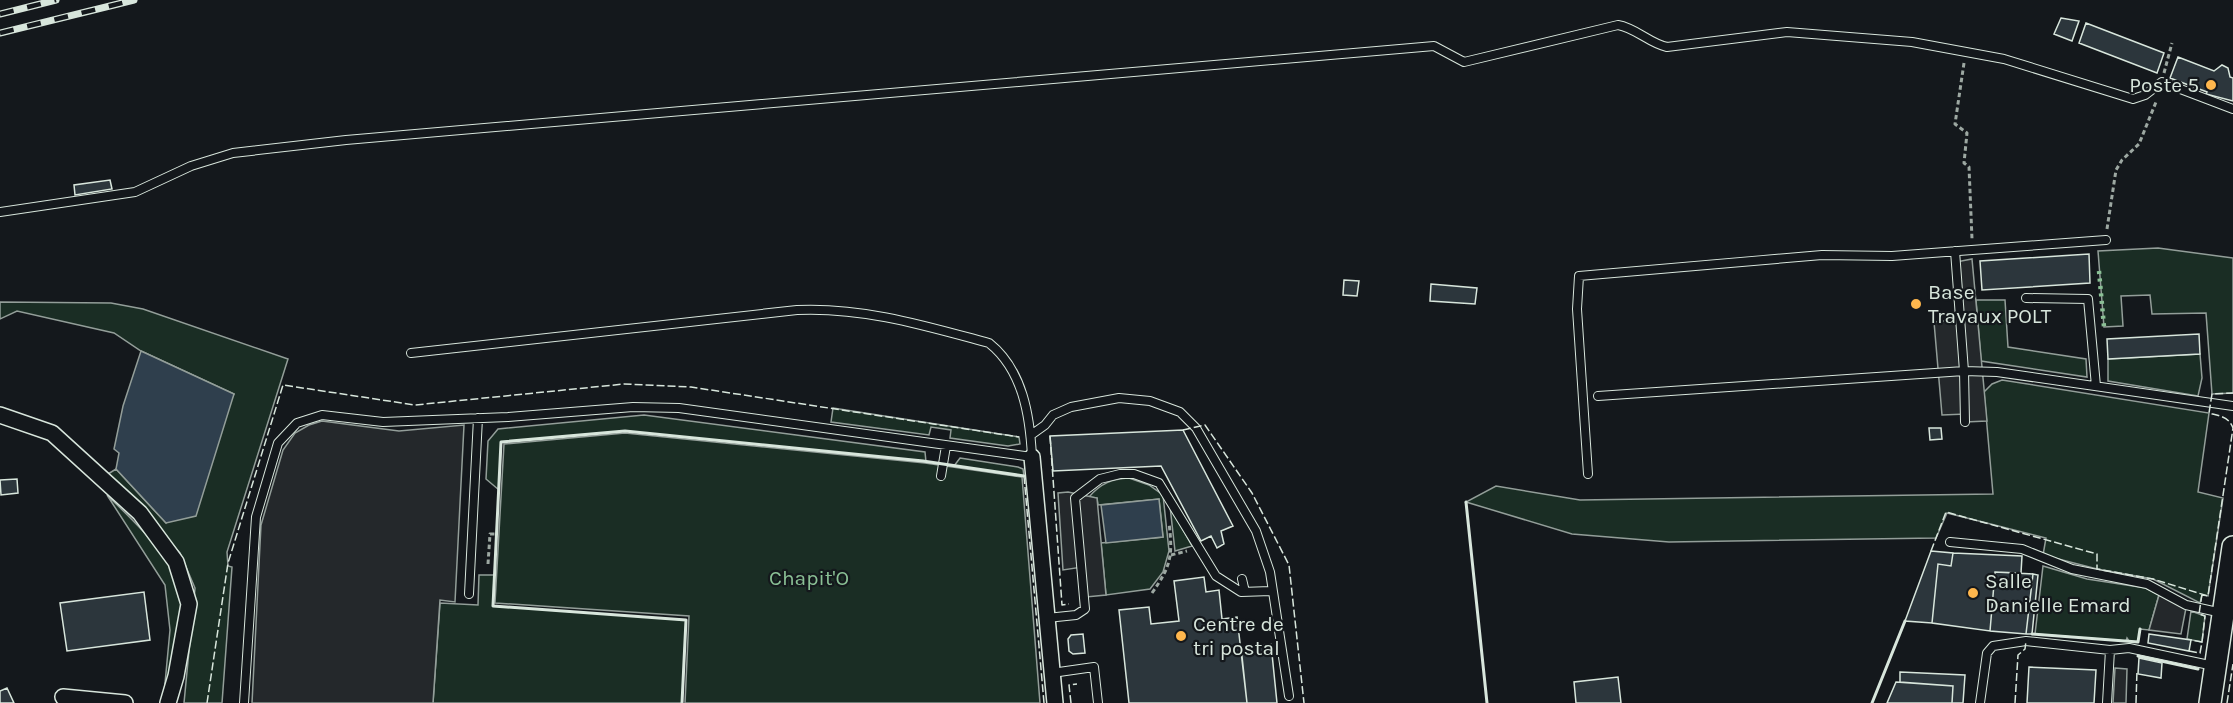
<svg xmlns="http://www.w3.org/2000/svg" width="2233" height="703" viewBox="0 0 2233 703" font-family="Karla,sans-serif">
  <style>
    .green { fill: #1a2d24; stroke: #939e99; stroke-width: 1.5 }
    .parking { fill: #24282b; stroke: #939e99; stroke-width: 1.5 }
    .water { fill: #2f3f4d; stroke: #939e99; stroke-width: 1.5 }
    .building { fill: #2c363c; stroke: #d8e6dc; stroke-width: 1.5 }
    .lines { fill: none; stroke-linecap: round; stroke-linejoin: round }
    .service-casing { stroke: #d8e6dc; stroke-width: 10 }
    .minor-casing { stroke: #d8e6dc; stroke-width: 18 }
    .secondary-casing { stroke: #d8e6dc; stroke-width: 24 }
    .path { stroke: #9da8a2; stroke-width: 3; stroke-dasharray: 4.5 3; stroke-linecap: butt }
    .service { stroke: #14181c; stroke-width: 8 }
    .minor { stroke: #14181c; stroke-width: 15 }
    .secondary { stroke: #14181c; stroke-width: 21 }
    .rail-casing { stroke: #d8e6dc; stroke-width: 7 }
    .rail { stroke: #14181c; stroke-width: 4.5; stroke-dasharray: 14; stroke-linecap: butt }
    .hedge { stroke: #8ac095; stroke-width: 4.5; stroke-dasharray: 3 4.5; stroke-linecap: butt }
    .fence { stroke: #d8e6dc; stroke-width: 1.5; stroke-dasharray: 8 3; stroke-linecap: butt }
    .wall { stroke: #d8e6dc; stroke-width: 3 }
    .poi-dot { fill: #ffb74d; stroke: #14181c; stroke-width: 2 }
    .labels { text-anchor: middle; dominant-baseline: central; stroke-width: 4.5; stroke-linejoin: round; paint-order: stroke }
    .poi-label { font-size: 21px; fill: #d8e6dc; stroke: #14181c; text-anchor: start }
    .park-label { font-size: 21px; fill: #8ac095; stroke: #14181c }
  </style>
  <rect width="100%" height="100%" fill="#14181c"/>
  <!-- green -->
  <path class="green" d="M 2158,248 L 2233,258 L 2233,393 L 2212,394 L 2206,313 L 2152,314 L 2150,295 L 2121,296 L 2123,326 L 2104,327 L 2098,251 Z
    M 1976,300 L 2005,300 L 2008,347 L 2086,359 L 2087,377 L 1981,361 Z
    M 0,302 L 111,303 L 143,309 L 288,359 L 227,552 L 228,566 L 232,567 L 222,703 L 184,703 L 195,588 L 180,553 L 108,474 L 116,469 L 166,523 L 234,394 L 141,351 L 114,333 L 17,311 L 0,319 Z
    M 2200,354 L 2202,378 L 2198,396 L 2108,381 L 2108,359 Z
    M 2002,380 L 2209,413 L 2198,492 L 2223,498 L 2208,596 L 2202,595 L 2200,603 L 2153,579 L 2097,569 L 2043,555 L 2046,538 L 1947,513 L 1936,538 L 1669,542 L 1572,534 L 1466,502 L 1496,486 L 1580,500 L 1993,494 L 1984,392 L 1992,384 Z
    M 833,408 L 1019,437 L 1020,444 L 1008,446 L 950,438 L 951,430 L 931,427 L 929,435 L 831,422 Z
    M 644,415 L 925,452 L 926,462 L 625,431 L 501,442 L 499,490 L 486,479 L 488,441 L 498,429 Z
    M 625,433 L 925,463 L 1022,477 L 1040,703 L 685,703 L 689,616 L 495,603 L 504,444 Z
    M 960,458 L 1018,467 L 1023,469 L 1024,476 L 954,466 Z
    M 1129,478 L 1149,485 L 1163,495 L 1169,551 L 1163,572 L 1150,589 L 1106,595 L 1101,543 L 1163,537 L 1159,499 L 1098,505 L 1097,498 L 1089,497 C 1101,483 1112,479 1129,478 Z
    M 107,495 C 136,524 182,562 181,608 C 181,621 176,636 173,649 C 170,665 171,678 164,694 L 170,630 L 165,585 Z
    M 1170,506 L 1192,546 L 1175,551 Z
    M 2043,566 L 2087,579 L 2146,588 L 2159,595 L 2149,630 L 2140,629 L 2138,642 L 2129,641 L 2127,638 L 2126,641 L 2035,634 Z
    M 479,575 L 494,575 L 493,606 L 686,620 L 682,703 L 433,703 L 440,603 L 478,605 Z
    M 2191,611 L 2205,616 L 2202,642 L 2187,639 Z"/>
  <!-- parking -->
  <path class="parking" d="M 1972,259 L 1987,421 L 1965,422 L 1966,414 L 1942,415 L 1934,322 L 1960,319 L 1956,262 Z
    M 322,421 L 399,431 L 464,425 L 455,602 L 440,600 L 433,703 L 252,703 L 261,525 L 283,450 L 295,433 L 309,425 Z
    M 1068,492 L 1097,498 L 1106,595 L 1086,597 L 1082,567 L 1063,570 L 1058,493 Z
    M 2159,595 L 2186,608 L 2181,634 L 2149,630 Z
    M 2115,668 L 2127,669 L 2126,703 L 2113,703 Z"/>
  <!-- water -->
  <path class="water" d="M 141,351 L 234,394 L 196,516 L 166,523 L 116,469 L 119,453 L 114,449 L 123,406 Z
    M 1159,499 L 1163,537 L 1106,543 L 1101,505 Z"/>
  <!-- building -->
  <path class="building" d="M 2061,18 L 2079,21 L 2072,41 L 2054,34 Z
    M 2086,23 L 2164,53 L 2157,73 L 2079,43 Z
    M 2178,57 L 2214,71 L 2222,65 L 2228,68 L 2230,77 L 2233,78 L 2233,101 L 2206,94 L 2207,92 L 2170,78 Z
    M 110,180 L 112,189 L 75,195 L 74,185 Z
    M 2089,254 L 2090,283 L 1982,290 L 1980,261 Z
    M 1344,280 L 1359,281 L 1357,296 L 1343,295 Z
    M 1431,284 L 1477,288 L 1475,304 L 1430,301 Z
    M 2199,334 L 2200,354 L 2108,359 L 2107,339 Z
    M 1929,428 L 1941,428 L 1942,439 L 1930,440 Z
    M 1183,430 L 1233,526 L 1221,531 L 1224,544 L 1217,548 L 1211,536 L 1201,541 L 1161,466 L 1053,471 L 1050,436 Z
    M 17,479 L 18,493 L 1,495 L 0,480 Z
    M 1931,551 L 1953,553 L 1951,566 L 1938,564 L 1932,623 L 1905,621 Z
    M 1953,553 L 2022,556 L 2021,573 L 1995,572 L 1990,631 L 1932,623 L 1938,564 L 1951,566 Z
    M 1995,572 L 2033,574 L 2026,634 L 1990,631 Z
    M 2033,574 L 2038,575 L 2032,634 L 2026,634 Z
    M 1204,577 L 1206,592 L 1219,590 L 1222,619 L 1237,617 L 1247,703 L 1129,703 L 1119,610 L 1149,607 L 1151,624 L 1179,621 L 1174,581 Z
    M 144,592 L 150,640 L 67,651 L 60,603 Z
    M 1083,634 L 1085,653 L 1073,654 L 1069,651 L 1068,639 L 1071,635 Z
    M 2149,634 L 2191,640 L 2189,651 L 2148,643 Z
    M 1271,644 L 1277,703 L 1247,703 L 1241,647 Z
    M 2139,658 L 2162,663 L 2161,678 L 2138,674 Z
    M 2029,667 L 2096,670 L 2094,703 L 2027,703 Z
    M 1900,672 L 1965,675 L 1963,703 L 1952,703 L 1953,686 L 1900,682 Z
    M 1618,677 L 1621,703 L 1576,703 L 1574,682 Z
    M 1896,682 L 1953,686 L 1952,703 L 1887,703 Z
    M 7,688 L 14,703 L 0,703 L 0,691 Z"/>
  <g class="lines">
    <defs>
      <path id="service" d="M 0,212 L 135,192 L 191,166 L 233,153 L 346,140 L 1434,46 L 1464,62 L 1618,25 C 1636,28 1649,43 1667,47 L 1787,32 L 1912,42 L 2004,59 L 2133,99 L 2145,95 L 2162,82 L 2233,109
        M 1955,251 L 1964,371 L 1965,422
        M 2026,298 L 2088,299 L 2096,386
        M 1598,396 L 1964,371 L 1997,372 L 2233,406
        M 1031,435 L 1045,425 L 1053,415 L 1071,407 L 1119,398 L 1150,401 L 1180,412 L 1196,428 L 1256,531 L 1270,572 L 1289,696
        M 1588,474 L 1577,309 L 1579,276 L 1822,255 L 1892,256 L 2106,240
        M 941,476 L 946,446
        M 1950,542 L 2022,549 L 2072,569 L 2147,584 L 2186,605 L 2222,613
        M 1242,579 L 1245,592
        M 469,594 L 478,418
        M 1047,618 L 1076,615 L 1085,609 L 1075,498 L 1100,479 L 1120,474 L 1134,474 L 1159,483 L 1216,576 L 1241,592 L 1271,591
        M 1052,673 L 1094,667 L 1098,703
        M 244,703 L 256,517 L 278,443 L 297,423 L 322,415 L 383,422 L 508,417 L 633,407 L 679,408 L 1032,457 C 1030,416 1023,370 989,343 C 926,326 864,307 797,310 L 411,353
        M 1980,703 L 1987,653 L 1993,646 L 2026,641 L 2110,650 L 2129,648 L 2214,666
        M 2107,703 L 2110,650"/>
      <path id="minor" d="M 0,415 L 52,433 L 140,513 L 176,562 L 189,604 L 176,676 L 168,703
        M 1032,457 L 1055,703
        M 63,697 L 125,703"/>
      <path id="secondary" d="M 2210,703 L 2233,547"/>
    </defs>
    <!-- service casing -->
    <use href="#service" class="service-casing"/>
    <!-- minor casing -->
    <use href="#minor" class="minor-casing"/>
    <!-- secondary casing -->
    <use href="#secondary" class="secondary-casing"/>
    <!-- path -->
    <path class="path" d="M 1964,63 L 1955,124 L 1967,133 L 1964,163 L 1969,167 L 1972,239
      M 2164,73 L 2172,43
      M 2107,229 L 2116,170 L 2122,160 L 2139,144 L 2156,102
      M 1171,555 L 1187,551
      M 488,564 L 490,534 L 497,534
      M 1152,593 C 1171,566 1173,556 1169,523"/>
    <!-- service -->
    <use href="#service" class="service"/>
    <!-- minor -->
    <use href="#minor" class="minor"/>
    <!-- secondary -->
    <use href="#secondary" class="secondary"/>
    <defs>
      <path id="rail" d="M 0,14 L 56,0
        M 0,33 L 134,0"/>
    </defs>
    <!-- rail casing -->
    <use href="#rail" class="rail-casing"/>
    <!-- rail -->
    <use href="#rail" class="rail"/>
    <!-- hedge -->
    <path class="hedge" d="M 2099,271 L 2104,327"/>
    <!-- fence -->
    <path class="fence" d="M 1183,430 L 1205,425 L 1252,493 L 1289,565 L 1304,703
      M 1050,436 L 1062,605 L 1069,604
      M 1024,476 L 1044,703
      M 1931,551 L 1946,512 L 2097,554 L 2097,569 L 2153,579 L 2208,596 L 2233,428 C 2229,417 2220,416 2209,413 L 2212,394 L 2233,393
      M 2202,594 L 2199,614 L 2205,616 L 2202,642
      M 2189,651 L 2200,653 L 2202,642 L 2191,640
      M 207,703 L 228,563 L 283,385 L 415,405 L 624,384 L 691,387 L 1019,437
      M 1071,703 L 1069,685 L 1077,684
      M 2015,703 L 2018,655 L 2025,649 L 2026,641
      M 2136,703 L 2137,670
      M 2227,703 L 2233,664"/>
    <!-- wall -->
    <path class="wall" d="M 1466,502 L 1487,703
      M 2032,634 L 2138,642 L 2140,629
      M 2138,656 L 2198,669
      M 682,703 L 686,620 L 493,606 L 501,442 L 625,431 L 923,461 L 1024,476
      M 1872,703 L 1905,621"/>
  </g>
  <!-- markers -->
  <g class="poi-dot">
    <circle cx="2211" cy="85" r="6"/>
    <circle cx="1916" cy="304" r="6"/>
    <circle cx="1973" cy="593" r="6"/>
    <circle cx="1181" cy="636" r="6"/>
  </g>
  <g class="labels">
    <!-- poi labels -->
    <g class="poi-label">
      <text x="2199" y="85" text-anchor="end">Poste 5</text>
      <text x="1928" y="292">Base<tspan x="1928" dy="24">Travaux POLT</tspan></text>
      <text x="1985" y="581">Salle<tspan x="1985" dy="24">Danielle Emard</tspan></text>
      <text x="1193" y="624">Centre de<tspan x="1193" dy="24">tri postal</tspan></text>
    </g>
    <!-- park labels -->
    <g class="park-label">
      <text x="809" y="578">Chapit'O</text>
    </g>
  </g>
</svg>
